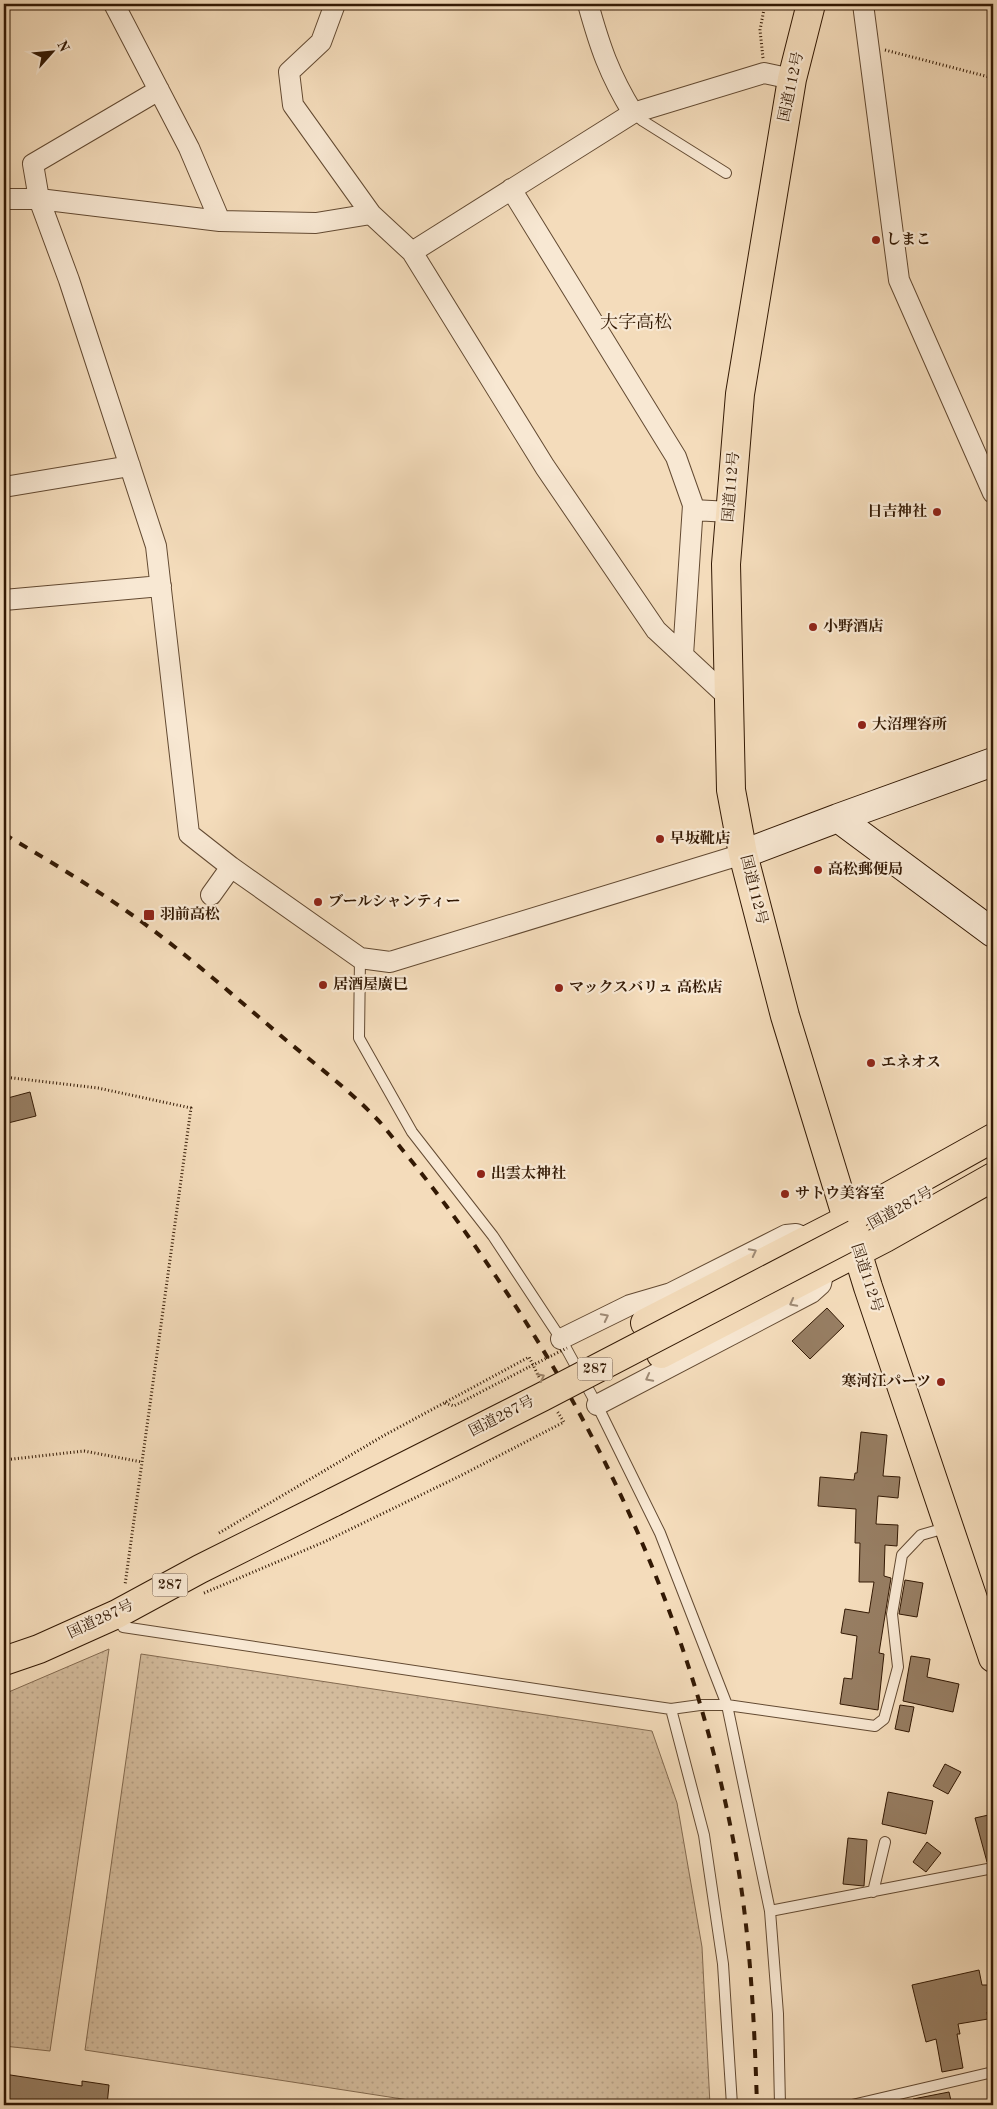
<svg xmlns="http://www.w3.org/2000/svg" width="997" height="2109" viewBox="0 0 997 2109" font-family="'Old Standard TT','Noto Serif JP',serif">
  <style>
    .grass { fill: url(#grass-dots); stroke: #836a50 }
    .building { fill: #977e63; stroke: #331904 }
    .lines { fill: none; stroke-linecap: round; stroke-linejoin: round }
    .lane-casing { stroke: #634a32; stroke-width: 12 }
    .street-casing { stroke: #634a32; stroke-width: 22 }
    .secondary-casing { stroke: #331904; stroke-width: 30 }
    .highway-casing { stroke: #331904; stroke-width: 30 }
    .path { stroke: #331904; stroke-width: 3; stroke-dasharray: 1 2.5; stroke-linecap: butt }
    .lane { stroke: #f8e8d3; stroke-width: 10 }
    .street { stroke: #f8e8d3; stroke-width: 20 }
    .secondary { stroke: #f8e8d3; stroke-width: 28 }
    .highway { stroke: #f4dcbb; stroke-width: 28 }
    .rail { stroke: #331904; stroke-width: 4; stroke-dasharray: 9 9; stroke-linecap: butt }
    .highway-bridge-casing { stroke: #331904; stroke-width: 30; stroke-linecap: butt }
    .path-bridge { stroke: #331904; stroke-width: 3; stroke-dasharray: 1 2.5; stroke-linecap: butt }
    .highway-bridge { stroke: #f4dcbb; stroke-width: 28 }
    .oneway { stroke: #9f8b76 }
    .oneway2 { stroke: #9d8469 }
    .poi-dot { fill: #8f2418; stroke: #f8e8d3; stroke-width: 2 }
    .labels { text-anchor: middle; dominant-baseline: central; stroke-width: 4.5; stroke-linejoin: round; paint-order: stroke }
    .shield { fill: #f8e8d3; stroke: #6e5742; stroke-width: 1 }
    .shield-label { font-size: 14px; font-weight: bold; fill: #331904 }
    .street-label { font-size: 15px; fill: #331904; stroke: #f8e8d3 }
    .poi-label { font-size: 15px; font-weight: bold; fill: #331904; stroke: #f8e8d3; text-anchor: start }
    .quarter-label { font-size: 18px; fill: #331904; stroke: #f8e8d3 }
  </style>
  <defs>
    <pattern id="grass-dots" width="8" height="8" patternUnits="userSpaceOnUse" patternTransform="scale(1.25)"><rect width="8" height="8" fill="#d3bb9c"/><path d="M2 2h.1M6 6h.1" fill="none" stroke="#b6a085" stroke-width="1.8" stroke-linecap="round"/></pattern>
  </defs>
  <rect width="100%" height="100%" fill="#f4dcbb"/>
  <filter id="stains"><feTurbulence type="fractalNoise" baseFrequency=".004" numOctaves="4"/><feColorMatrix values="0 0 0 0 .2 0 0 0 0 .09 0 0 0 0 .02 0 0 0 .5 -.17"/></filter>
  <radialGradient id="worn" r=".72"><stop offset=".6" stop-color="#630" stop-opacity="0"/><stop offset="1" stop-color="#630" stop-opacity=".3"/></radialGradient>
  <!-- grass -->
  <path class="grass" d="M 109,1649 L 50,2051 L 4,2046 L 4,1694 Z
    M 141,1654 L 652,1731 L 677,1803 L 702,1947 L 710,2105 L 441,2105 L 85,2050 Z"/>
  <!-- building -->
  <path class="building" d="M 30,1092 L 36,1116 L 4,1124 L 4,1099 Z
    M 827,1308 L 844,1326 L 810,1359 L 792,1341 Z
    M 861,1432 L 887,1435 L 883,1476 L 900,1477 L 898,1498 L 878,1496 L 876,1524 L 898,1525 L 897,1546 L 885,1545 L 884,1576 L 891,1578 L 879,1653 L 884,1654 L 878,1710 L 840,1704 L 844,1678 L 852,1679 L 857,1636 L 841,1633 L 845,1609 L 869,1613 L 874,1582 L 859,1582 L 860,1543 L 855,1543 L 856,1509 L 818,1506 L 820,1477 L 854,1480 L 855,1473 L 857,1473 Z
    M 905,1580 L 923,1583 L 917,1617 L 899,1614 Z
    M 911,1656 L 930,1659 L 927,1677 L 959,1684 L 953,1712 L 903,1701 Z
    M 900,1705 L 914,1707 L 909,1732 L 895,1729 Z
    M 945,1764 L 961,1772 L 948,1794 L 933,1786 Z
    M 888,1792 L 933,1801 L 926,1834 L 882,1824 Z
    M 993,1814 L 993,1861 L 987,1862 L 975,1818 Z
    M 848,1838 L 867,1840 L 864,1886 L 843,1884 Z
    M 927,1842 L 941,1853 L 926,1872 L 913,1862 Z
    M 979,1970 L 982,1985 L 993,1985 L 993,2012 L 987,2012 L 988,2019 L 958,2024 L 960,2034 L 957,2034 L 963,2068 L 942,2072 L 936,2039 L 926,2042 L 912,1985 Z
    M 4,2074 L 82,2086 L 82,2081 L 109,2085 L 107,2105 L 4,2105 Z
    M 949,2092 L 952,2105 L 914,2105 L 913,2099 Z"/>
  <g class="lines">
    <defs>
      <path id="lane" d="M 633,113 L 643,121 L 726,173
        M 360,958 L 359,1038 L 412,1132 L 493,1236 L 561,1339 L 597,1405 L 660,1533 L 727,1705 L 770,1911 L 778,2014 L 780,2105
        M 118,1615 L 123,1627 L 595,1698 L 671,1709 L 700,1705 L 727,1705 L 875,1726 L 884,1719 L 898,1667 L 892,1614 L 902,1555 L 921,1535 L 949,1527
        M 671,1709 L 704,1835 L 723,1964 L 732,2105
        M 873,1892 L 885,1842
        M 770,1911 L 993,1868
        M 852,2105 L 993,2072"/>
      <path id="street" d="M 114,4 L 189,148 L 220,221 L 316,223 L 371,214 L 412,252 L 545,467 L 656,630 L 728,697
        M 335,4 L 321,42 L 289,72 L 293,105 L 371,214
        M 588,4 C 600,47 609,74 633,113
        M 863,4 L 899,280 L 993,493
        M 159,90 L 33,164 L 39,199 L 69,280 L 156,546 L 189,834 L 231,867 L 360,958 L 390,962 L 743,854
        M 511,189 L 676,457 L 693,505 L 683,655
        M 4,199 L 39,199 L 220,221
        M 412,252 L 633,113 L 764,73 L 792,79
        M 4,487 L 130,466
        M 693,510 L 730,512
        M 4,600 L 161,586
        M 211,895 L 231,867
        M 561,1339 L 630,1305 L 671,1293 L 786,1235 L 796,1234 L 808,1239
        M 597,1405 L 811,1293 L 821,1284 L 824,1270"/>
      <path id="secondary" d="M 838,818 L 993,762
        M 743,854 L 838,818 L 993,933"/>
      <path id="highway" d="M 811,4 L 792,79 L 740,394 L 726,564 L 731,790 L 743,854 L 785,1016 L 868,1287 L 993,1658
        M 645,1323 L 848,1219 L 993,1138
        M 661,1354 L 885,1238 L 993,1177
        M 4,1661 L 39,1649 L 117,1614 L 200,1569 L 334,1502"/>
    </defs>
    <!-- lane casing -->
    <use href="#lane" class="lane-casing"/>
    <!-- street casing -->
    <use href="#street" class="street-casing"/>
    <!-- secondary casing -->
    <use href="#secondary" class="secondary-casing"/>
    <!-- highway casing -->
    <use href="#highway" class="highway-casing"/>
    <!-- path -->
    <path class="path" d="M 885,50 L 993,78
      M 763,58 L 760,30 L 765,4
      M 4,1077 L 98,1088 L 191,1108 L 125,1585
      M 445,1403 L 454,1406 L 529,1367
      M 4,1460 L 84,1451 L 142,1462
      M 219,1533 L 383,1436 L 529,1357 L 539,1377
      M 204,1593 L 324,1542 L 460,1476 L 564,1422 L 557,1411"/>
    <!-- lane -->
    <use href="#lane" class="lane"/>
    <!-- street -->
    <use href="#street" class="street"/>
    <!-- secondary -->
    <use href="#secondary" class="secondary"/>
    <!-- highway -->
    <use href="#highway" class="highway"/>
    <!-- rail -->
    <path class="rail" d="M 4,834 C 51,862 98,890 142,922 C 190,957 235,997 280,1035 C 312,1062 346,1087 375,1117 C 386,1128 395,1141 405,1153 C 438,1193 468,1235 497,1278 C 612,1448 692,1632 732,1834 C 750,1923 754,2014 757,2105"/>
    <defs>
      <path id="highway-bridge" d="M 334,1502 L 542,1397 L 855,1234"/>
    </defs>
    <!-- highway-bridge casing -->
    <use href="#highway-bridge" class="highway-bridge-casing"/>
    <!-- path-bridge -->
    <path class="path-bridge" d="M 529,1367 L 567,1348"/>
    <!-- highway-bridge -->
    <use href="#highway-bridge" class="highway-bridge"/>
  </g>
  <!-- one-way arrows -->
  <defs><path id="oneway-chevron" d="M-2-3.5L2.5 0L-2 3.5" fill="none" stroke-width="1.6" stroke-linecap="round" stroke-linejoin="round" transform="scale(1.25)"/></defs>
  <g class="oneway">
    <use href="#oneway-chevron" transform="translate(753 1252) rotate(-27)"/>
    <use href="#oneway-chevron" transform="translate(793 1303) rotate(152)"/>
    <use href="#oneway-chevron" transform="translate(605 1317) rotate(-27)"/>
    <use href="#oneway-chevron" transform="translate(649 1378) rotate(152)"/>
  </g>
  <use class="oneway2" href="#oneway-chevron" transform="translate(541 1377) rotate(-27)"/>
  <!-- markers -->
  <g class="poi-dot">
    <circle cx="876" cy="240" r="5"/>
    <circle cx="937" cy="512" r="5"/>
    <circle cx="813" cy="627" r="5"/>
    <circle cx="862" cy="725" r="5"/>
    <circle cx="660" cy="839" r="5"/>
    <circle cx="818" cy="870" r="5"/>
    <circle cx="318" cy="902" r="5"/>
    <rect x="143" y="909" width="12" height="12" rx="2.5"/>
    <circle cx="323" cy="985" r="5"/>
    <circle cx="559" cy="988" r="5"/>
    <circle cx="871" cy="1063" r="5"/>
    <circle cx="481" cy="1174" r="5"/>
    <circle cx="785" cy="1194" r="5"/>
    <circle cx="941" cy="1382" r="5"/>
  </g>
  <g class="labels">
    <!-- shield labels -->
    <g class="shield">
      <rect x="577.5" y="1357.5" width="35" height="23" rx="4"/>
      <rect x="152.5" y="1573.5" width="35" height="23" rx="4"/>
    </g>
    <g class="shield-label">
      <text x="595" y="1369">287</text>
      <text x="170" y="1585">287</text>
    </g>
    <!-- street labels -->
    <g class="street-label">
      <text transform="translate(792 87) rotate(-78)">国道112号</text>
      <text transform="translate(732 487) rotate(-85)">国道112号</text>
      <text transform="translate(753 890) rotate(76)">国道112号</text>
      <text transform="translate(901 1209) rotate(-29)">国道287号</text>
      <text transform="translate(866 1278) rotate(72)">国道112号</text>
      <text transform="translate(502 1417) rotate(-27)">国道287号</text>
      <text transform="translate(101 1620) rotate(-25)">国道287号</text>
    </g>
    <!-- poi labels -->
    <g class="poi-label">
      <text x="886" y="240">しまこ</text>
      <text x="927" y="512" text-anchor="end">日吉神社</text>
      <text x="823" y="627">小野酒店</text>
      <text x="872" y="725">大沼理容所</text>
      <text x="670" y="839">早坂靴店</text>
      <text x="828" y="870">高松郵便局</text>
      <text x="328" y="902">ブールシャンティー</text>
      <text x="160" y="915">羽前高松</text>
      <text x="333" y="985">居酒屋廣巳</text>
      <text x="569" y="988">マックスバリュ 高松店</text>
      <text x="881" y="1063">エネオス</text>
      <text x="491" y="1174">出雲太神社</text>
      <text x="795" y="1194">サトウ美容室</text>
      <text x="931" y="1382" text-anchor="end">寒河江パーツ</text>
    </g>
    <!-- quarter labels -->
    <g class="quarter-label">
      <text x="636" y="323">大字高松</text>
    </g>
  </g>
  <!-- margin -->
  <rect width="997" height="2109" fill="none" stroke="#f4dcbb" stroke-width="20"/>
  <rect x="5" y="5" width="987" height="2099" fill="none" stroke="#331904" stroke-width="2.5"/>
  <rect x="10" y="10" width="977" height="2089" fill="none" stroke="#331904"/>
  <!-- north arrow -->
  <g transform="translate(52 52) rotate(63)" stroke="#f8e8d3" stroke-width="4" paint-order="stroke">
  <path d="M0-4L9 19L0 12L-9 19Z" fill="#331904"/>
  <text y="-8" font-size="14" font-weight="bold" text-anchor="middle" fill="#331904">N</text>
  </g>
  <rect width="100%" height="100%" filter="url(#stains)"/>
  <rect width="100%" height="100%" fill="url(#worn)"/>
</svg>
